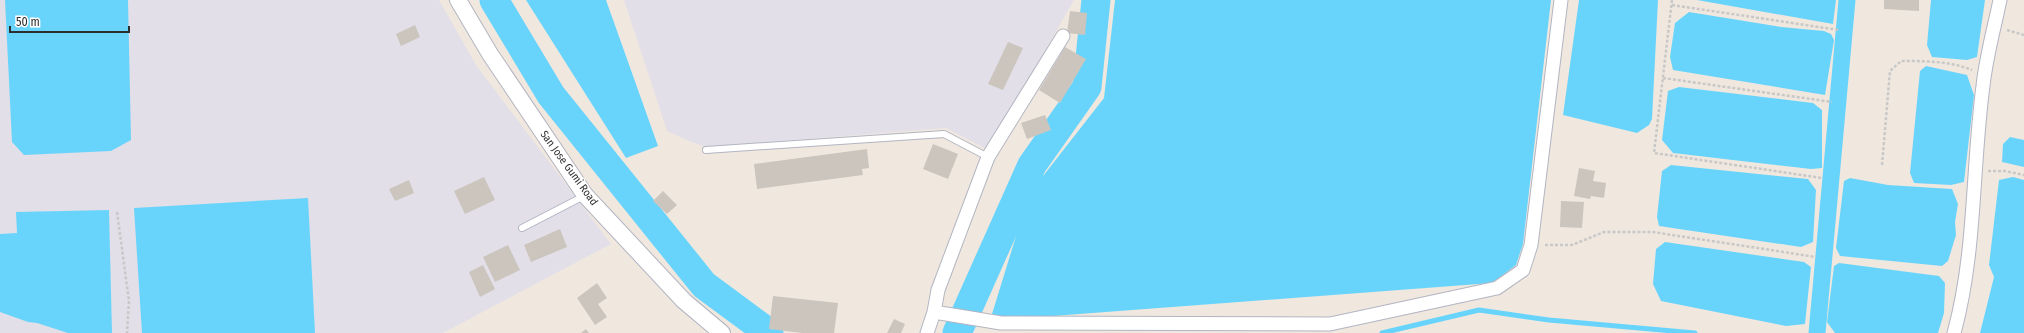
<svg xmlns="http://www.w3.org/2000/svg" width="2024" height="333" viewBox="0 0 2024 333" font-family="'Fira Sans Condensed',sans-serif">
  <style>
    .industrial { fill: #e2dfe8 }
    .water { fill: #69d4fb }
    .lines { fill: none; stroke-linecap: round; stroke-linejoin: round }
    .stream { stroke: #69d4fb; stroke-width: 5 }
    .canal { stroke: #69d4fb; stroke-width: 17 }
    .river { stroke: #69d4fb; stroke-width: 29 }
    .building { fill: #cbc5be }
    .service-casing { stroke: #b2b5c2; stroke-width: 8 }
    .minor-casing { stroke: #b2b5c2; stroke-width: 15 }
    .tertiary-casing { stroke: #b2b5c2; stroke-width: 18 }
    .path { stroke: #c8c8c8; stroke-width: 2.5; stroke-dasharray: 3 2; stroke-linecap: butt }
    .service { stroke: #fff; stroke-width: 6 }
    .minor { stroke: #fff; stroke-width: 13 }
    .tertiary { stroke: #fff; stroke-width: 16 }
    .labels { text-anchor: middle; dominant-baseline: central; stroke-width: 3; stroke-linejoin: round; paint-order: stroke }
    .street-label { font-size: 11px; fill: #2d2d2d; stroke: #fff }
  </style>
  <rect width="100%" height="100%" fill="#f0e8df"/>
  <!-- industrial -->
  <path class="industrial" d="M 0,0 L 439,0 L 476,65 L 611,244 L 443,333 L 0,333 Z
    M 624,0 L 1074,0 L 988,150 L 946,128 L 705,147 L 689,141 L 667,131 Z"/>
  <!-- water -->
  <path class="water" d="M 5,0 L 128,0 L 131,140 L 111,151 L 24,155 L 12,142 Z
    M 526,0 L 606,0 L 658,146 L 626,158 Z
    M 1115,0 L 1551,0 L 1523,244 L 1516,265 L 1492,283 L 1014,319 L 992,314 L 1029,194 L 1104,98 Z
    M 1579,0 L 1658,0 L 1652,119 L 1649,125 L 1637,133 L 1563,115 Z
    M 1697,0 L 1836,0 L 1833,24 Z
    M 1931,0 L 1985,0 L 1977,57 L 1967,60 L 1932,57 L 1927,45 Z
    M 1689,12 L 1781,27 L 1824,31 L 1831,34 L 1834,40 L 1825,95 L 1673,70 L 1670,57 L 1675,23 Z
    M 1926,66 L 1967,75 L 1974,95 L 1964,182 L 1951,185 L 1914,183 L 1910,173 L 1920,71 Z
    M 1679,87 L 1813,103 L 1822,110 L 1822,168 L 1811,169 L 1673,153 L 1662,140 L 1668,91 Z
    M 2010,137 L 2024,140 L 2024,167 L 2002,162 L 2003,144 Z
    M 1671,165 L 1808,179 L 1816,190 L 1813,242 L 1801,247 L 1659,226 L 1657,217 L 1662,171 Z
    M 2013,177 L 2024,180 L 2024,333 L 1980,333 L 1994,277 L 1989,265 L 1999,180 Z
    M 1850,178 L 1888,185 L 1952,189 L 1958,204 L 1955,222 L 1956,235 L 1948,261 L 1942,266 L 1840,256 L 1836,248 L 1844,181 Z
    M 308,198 L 315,333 L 142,333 L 134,208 Z
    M 109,210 L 112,333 L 68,333 L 37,323 L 28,322 L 0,312 L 0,234 L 17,233 L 16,212 Z
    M 1665,242 L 1804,262 L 1811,267 L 1805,324 L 1786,326 L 1661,301 L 1653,284 L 1656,249 Z
    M 1839,263 L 1939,276 L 1945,283 L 1944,313 L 1938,333 L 1835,333 L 1827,322 L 1834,266 Z"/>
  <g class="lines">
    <!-- stream -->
    <path class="stream" d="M 1382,333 L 1479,310 L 1549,320 L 1695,333"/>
    <!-- canal -->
    <path class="canal" d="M 1817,333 L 1847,0"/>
    <!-- river -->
    <path class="river" d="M 494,0 L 551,95 L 704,285 L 769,333
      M 957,333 L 1032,165 L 1087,87 L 1096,0"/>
  </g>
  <!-- building -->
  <path class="building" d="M 1884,0 L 1919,0 L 1919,11 L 1884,9 Z
    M 1070,11 L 1087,13 L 1085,35 L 1067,33 Z
    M 415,25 L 420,37 L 401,46 L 396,34 Z
    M 1008,42 L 1023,48 L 1003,90 L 988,84 Z
    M 1065,47 L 1086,59 L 1060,103 L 1039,90 Z
    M 1045,115 L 1051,130 L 1027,139 L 1021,123 Z
    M 933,144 L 958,154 L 948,179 L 923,169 Z
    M 867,149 L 869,168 L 862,169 L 863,175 L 757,189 L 754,164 Z
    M 1579,168 L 1595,171 L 1593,181 L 1606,183 L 1604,198 L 1591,196 L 1590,199 L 1574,196 Z
    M 484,177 L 495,200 L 465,214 L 454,191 Z
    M 409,180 L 414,193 L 395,201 L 389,189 Z
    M 663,191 L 677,205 L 667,214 L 653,201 Z
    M 1561,201 L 1584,202 L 1582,228 L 1560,227 Z
    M 560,229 L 567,247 L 531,262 L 524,245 Z
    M 508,245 L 520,270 L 495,282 L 483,257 Z
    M 483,265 L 495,289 L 480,297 L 469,272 Z
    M 597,283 L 607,298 L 598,304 L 607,317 L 595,325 L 577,298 Z
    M 773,296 L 838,303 L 834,333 L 802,333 L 769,329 Z
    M 894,319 L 905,324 L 901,333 L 887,333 Z
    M 586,329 L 589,333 L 581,333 Z"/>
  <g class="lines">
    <defs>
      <path id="service" d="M 706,150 L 944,134 L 988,157
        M 522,228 L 584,196"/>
      <path id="minor" d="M 934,312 L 1001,323 L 1330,324 L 1497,288 L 1523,270 L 1531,245 L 1561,0
        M 927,333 L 934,312 L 938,290 L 988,157 L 1063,36
        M 1954,333 C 1976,253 1972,168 1983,86 C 1986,57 1994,29 2000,0"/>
      <path id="tertiary" d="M 458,0 L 490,54 L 585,195 L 684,301 L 722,333"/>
    </defs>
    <!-- service casing -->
    <use href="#service" class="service-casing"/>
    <!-- minor casing -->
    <use href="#minor" class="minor-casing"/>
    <!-- tertiary casing -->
    <use href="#tertiary" class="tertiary-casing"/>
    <!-- path -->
    <path class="path" d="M 1672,0 L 1654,153 L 1822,178
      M 1672,5 L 1839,30
      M 2007,30 L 2024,35
      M 1663,78 L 1832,102
      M 1882,165 L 1890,71 L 1901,61 C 1925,61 1950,61 1972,70
      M 1988,171 L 2005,171 L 2024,175
      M 117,212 L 129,301 L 127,333
      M 1545,245 L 1572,245 L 1604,232 L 1653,232 L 1816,257"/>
    <!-- service -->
    <use href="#service" class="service"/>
    <!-- minor -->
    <use href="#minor" class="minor"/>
    <!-- tertiary -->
    <use href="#tertiary" class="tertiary"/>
  </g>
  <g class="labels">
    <!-- street labels -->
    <g class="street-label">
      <text transform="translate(569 168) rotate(54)">San Jose Gumi Road</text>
    </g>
  </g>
  <!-- scale -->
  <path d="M10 26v6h119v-6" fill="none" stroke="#2d2d2d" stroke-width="2"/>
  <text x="16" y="26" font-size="12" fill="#2d2d2d" stroke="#ffffff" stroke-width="3" paint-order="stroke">50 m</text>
</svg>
